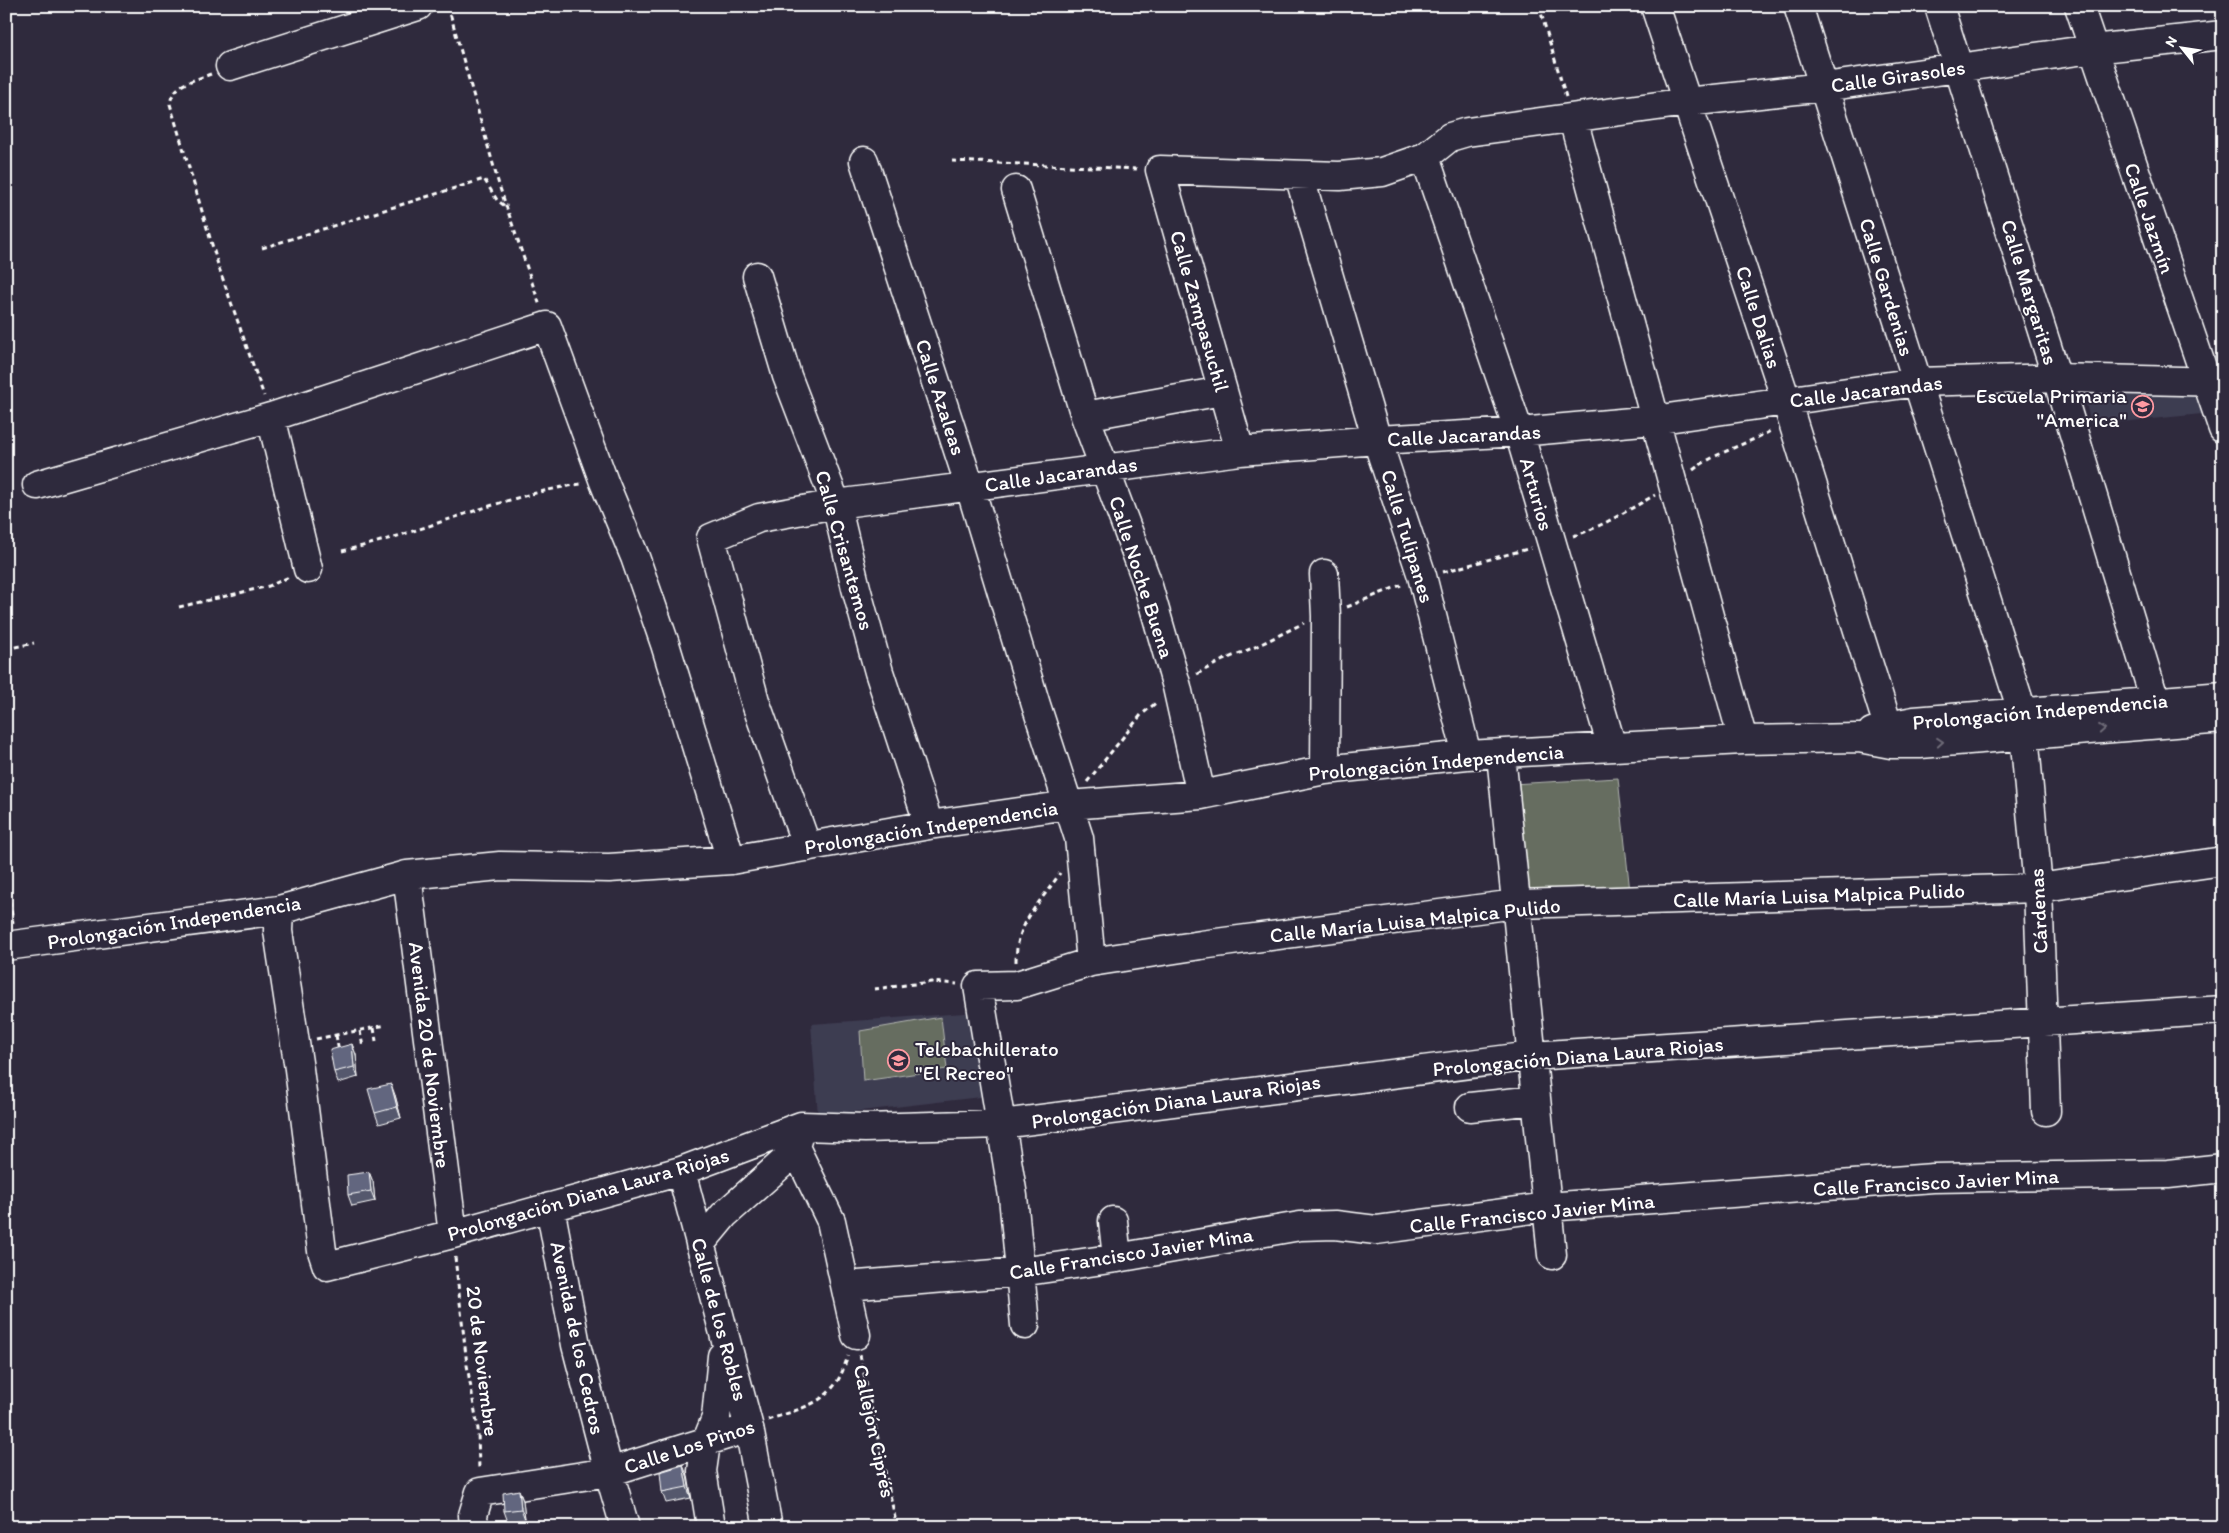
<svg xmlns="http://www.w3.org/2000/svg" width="2229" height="1533" viewBox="0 0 2229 1533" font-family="Itim,sans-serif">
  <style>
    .built { fill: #3e3c51 }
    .green { fill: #666d60; stroke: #b2b6b0 }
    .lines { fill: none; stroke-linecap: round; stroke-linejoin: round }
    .minor-casing { stroke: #fff; stroke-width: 31 }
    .path { stroke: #fff; stroke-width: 3; stroke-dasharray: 5 4; stroke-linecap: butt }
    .minor { stroke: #2f2a3d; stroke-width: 28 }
    .wall { fill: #54586d; stroke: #fff }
    .shaded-wall { fill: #454759; stroke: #fff }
    .building { fill: #62667f; stroke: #fff }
    .oneway { stroke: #6d6a77 }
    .labels { text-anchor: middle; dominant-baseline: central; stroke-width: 4; stroke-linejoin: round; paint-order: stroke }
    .street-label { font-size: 21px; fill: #fff; stroke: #2f2a3d }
    .poi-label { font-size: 21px; fill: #fff; stroke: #2f2a3d; text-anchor: end }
  </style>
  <rect width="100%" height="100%" fill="#2f2a3d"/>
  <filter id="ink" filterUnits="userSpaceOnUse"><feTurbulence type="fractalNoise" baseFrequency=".02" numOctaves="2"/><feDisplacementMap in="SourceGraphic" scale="10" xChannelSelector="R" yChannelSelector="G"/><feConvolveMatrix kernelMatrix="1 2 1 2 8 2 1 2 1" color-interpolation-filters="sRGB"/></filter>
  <g filter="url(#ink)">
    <!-- built -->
    <path class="built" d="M 2191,384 L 2202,414 L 2091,425 L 2085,399 Z
      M 978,1012 L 989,1096 L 818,1116 L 811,1024 Z"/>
    <!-- green -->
    <path class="green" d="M 1618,778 L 1630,892 L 1520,899 L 1512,784 Z
      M 941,1017 L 947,1069 L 863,1081 L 860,1031 Z"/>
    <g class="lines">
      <defs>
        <path id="minor" d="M 1655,6 L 1786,400 L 1888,726 L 1891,744
          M 1798,6 L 2022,711 L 2038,888 L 2046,1111
          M 1939,6 L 2057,378 L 2155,701 L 2157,724
          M 2079,6 L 2223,429
          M 230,66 L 418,6
          M 1573,119 C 1629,326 1688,532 1743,740
          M 1425,157 L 1519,432 L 1612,747
          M 864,161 L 970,487 L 1036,705 L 1079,838 L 1091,962
          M 1299,175 L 1377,440 L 1422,576 L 1467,755
          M 1016,190 L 1085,416 L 1146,579 L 1177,687 L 1201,795
          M 757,276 L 787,376 L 836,504 L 856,588 L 879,672 L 929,825
          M 1085,416 L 1222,391
          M 271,417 L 308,569
          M 1240,451 L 1160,170 L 1340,176 L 1382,172 L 1425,157 L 1450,137 L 1467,132 L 1687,102 L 1824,87 L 2092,49 L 2223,35
          M 37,485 L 271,417 L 547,326 L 604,482 L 635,557 L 665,644 L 731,860
          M 1324,574 L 1326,616 L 1325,770
          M 1872,732 L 1888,726 L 1914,721 L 2223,696
          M 1501,755 L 1552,1255
          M 807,847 L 755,701 L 711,538 L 759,518 L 836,504 L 1240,451 L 1377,440 L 1519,432 L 1654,420 L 1917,382 L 2057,378 L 2223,382
          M 407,875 L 453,1234
          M 279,910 L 278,931 L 299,1069 L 322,1251 L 327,1266 L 453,1234 L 681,1171 L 801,1126 L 865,1128 L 1001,1124 L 1532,1056 L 2223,1010
          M 6,946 L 279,910 L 407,875 L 500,866 L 609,868 L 731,860 L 929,825 L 1069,805 L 1201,795 L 1325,770 L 1467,755 L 1743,740 L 1859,738 L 1891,744 L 1920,744 L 2223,719
          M 1470,1107 L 1536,1100
          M 795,1147 L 831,1221 L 856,1335
          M 681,1171 L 749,1428 L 768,1527
          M 550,1207 L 576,1345 L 609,1472 L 625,1527
          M 1113,1221 L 1117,1258
          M 700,1244 L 724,1215 L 787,1159 L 795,1147 L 799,1133
          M 846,1286 L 1020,1272 L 1117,1258 L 1300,1226 L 1335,1225 L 1376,1230 L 1547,1207 L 1933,1178 L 2168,1174 L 2223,1168
          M 1025,1325 L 1013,1196 L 978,986 L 1017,985 L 1091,962 L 1201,945 L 1516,904 L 2038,888 L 2223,861
          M 711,1526 L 702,1471 L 706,1443 L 716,1418 L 722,1356
          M 474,1527 L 473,1515 L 480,1492 L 609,1472 L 749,1428"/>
      </defs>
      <!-- minor casing -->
      <use href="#minor" class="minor-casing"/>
      <!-- path -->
      <path class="path" d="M 448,6 L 499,185 L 540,306
        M 1539,6 L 1566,97
        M 211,74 C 193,81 173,83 170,104 L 219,268 L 264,396
        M 952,161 L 1139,169
        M 262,248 L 484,179 L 497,200 L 506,207
        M 1693,470 C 1716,452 1746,445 1772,430
        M 1573,536 C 1602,527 1628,510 1655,495
        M 342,551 C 423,533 499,496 581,484
        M 1443,572 L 1531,548
        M 179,607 L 269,586 L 289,577
        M 1347,607 L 1401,585
        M 6,649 L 34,643
        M 1197,674 L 1223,660 L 1255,647 L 1304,623
        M 1087,782 L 1141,715 L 1157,702
        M 6,875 L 13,923
        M 1016,962 C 1016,922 1040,904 1060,873
        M 874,989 L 931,982 L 957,984
        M 374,1028 L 376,1041
        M 360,1031 L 363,1047
        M 336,1035 L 339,1052
        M 316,1039 L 386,1025
        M 455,1257 L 467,1365 L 478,1429 L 479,1471
        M 860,1355 L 897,1527
        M 768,1420 C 789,1412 819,1406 833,1387 C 841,1378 844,1367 848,1356"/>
      <!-- minor -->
      <use href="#minor" class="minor"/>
    </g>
    <!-- wall -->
    <path class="wall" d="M 352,1044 L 356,1055 L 358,1077 L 338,1083 L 334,1072 Z
      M 395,1095 L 401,1118 L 379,1124 L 375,1113 Z
      M 369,1172 L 373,1182 L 375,1201 L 352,1206 L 348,1195 Z
      M 687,1475 L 691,1498 L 666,1503 L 662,1492 Z
      M 519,1490 L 523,1501 L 525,1519 L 508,1522 L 504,1511 Z"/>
    <!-- shaded-wall -->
    <path class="shaded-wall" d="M 352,1044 L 356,1055 L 358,1077 L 354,1067 Z
      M 391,1084 L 395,1095 L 401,1118 L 397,1107 Z
      M 369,1172 L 373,1182 L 375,1201 L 371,1191 Z
      M 683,1465 L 687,1475 L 691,1498 L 687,1487 Z
      M 519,1490 L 523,1501 L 525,1519 L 521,1509 Z"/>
    <!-- building -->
    <path class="building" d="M 352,1044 L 354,1067 L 334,1072 L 330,1050 Z
      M 391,1084 L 397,1107 L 375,1113 L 368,1089 Z
      M 369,1172 L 371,1191 L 348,1195 L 347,1175 Z
      M 683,1465 L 687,1487 L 662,1492 L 660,1472 Z
      M 519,1490 L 521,1509 L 504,1511 L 503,1493 Z"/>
    <!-- one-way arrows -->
    <defs><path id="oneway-chevron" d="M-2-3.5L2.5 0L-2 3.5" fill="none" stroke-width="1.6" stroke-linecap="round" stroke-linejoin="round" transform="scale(1.25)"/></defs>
    <g class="oneway">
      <use href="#oneway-chevron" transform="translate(2102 729) rotate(-5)"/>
      <use href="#oneway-chevron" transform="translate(1940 742) rotate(-5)"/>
    </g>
  </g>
  <!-- icons -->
  <defs>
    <symbol id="school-ring" viewBox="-11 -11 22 22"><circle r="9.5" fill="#2f2a3d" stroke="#ff9aa2" stroke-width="1.5"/><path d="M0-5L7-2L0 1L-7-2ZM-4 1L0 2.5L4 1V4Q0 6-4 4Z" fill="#ff9aa2"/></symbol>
    <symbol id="university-ring" viewBox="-11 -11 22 22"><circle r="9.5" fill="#2f2a3d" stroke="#ff9aa2" stroke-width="1.5"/><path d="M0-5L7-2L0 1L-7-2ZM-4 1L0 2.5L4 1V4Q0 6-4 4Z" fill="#ff9aa2"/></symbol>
  </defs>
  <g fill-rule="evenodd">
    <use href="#school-ring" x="2130" y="394" width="25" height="25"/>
    <use href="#university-ring" x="886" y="1048" width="25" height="25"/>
  </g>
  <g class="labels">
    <!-- street labels -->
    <g class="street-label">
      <text transform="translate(1898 76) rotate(-8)">Calle Girasoles</text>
      <text transform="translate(2150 218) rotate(71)">Calle Jazmín</text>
      <text transform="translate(1887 287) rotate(73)">Calle Gardenias</text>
      <text transform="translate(2030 292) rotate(73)">Calle Margaritas</text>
      <text transform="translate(1200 311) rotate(74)">Calle Zampasuchil</text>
      <text transform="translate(1759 317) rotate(72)">Calle Dalias</text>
      <text transform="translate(1866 391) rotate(-7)">Calle Jacarandas</text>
      <text transform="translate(941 397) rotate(72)">Calle Azaleas</text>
      <text transform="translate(1464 435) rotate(-3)">Calle Jacarandas</text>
      <text transform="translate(1061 474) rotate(-8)">Calle Jacarandas</text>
      <text transform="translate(1537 494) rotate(74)">Arturios</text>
      <text transform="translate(1408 536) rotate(73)">Calle Tulipanes</text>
      <text transform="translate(845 550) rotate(74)">Calle Crisantemos</text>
      <text transform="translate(1142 577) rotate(72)">Calle Noche Buena</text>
      <text transform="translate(2040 711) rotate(-5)">Prolongación Independencia</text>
      <text transform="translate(1436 762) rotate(-5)">Prolongación Independencia</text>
      <text transform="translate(931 827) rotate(-9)">Prolongación Independencia</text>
      <text transform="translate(1819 895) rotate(-2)">Calle María Luisa Malpica Pulido</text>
      <text transform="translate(2038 911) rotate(-93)">Cárdenas</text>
      <text transform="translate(1415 920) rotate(-6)">Calle María Luisa Malpica Pulido</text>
      <text transform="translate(174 922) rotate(-9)">Prolongación Independencia</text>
      <text transform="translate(430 1055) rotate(83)">Avenida 20 de Noviembre</text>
      <text transform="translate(1578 1056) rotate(-5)">Prolongación Diana Laura Riojas</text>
      <text transform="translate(1176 1101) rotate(-8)">Prolongación Diana Laura Riojas</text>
      <text transform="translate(1936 1182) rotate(-3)">Calle Francisco Javier Mina</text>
      <text transform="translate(588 1194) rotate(-16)">Prolongación Diana Laura Riojas</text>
      <text transform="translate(1532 1213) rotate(-6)">Calle Francisco Javier Mina</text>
      <text transform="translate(1131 1253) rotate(-9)">Calle Francisco Javier Mina</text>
      <text transform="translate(720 1319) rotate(75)">Calle de los Robles</text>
      <text transform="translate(578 1338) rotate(78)">Avenida de los Cedros</text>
      <text transform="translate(483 1361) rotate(83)">20 de Noviembre</text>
      <text transform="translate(875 1431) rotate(78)">Callejón Ciprés</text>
      <text transform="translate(689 1446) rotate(-18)">Calle Los Pinos</text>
    </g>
    <!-- poi labels -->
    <g class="poi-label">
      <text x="2127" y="395">Escuela Primaria<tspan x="2127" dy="24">"America"</tspan></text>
      <text x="915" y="1048" text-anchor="start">Telebachillerato<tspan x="915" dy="24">"El Recreo"</tspan></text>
    </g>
  </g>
  <!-- margin -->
  <rect width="2229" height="1533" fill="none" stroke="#2f2a3d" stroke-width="25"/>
  <rect x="12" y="12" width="2204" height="1508" fill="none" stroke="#fff" stroke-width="2" filter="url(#ink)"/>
  <!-- north arrow -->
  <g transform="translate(2182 48) rotate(300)" stroke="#2f2a3d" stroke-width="4" paint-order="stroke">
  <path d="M0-4L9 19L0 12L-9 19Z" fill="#ffffff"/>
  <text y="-8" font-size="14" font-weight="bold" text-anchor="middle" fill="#ffffff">N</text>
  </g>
</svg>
